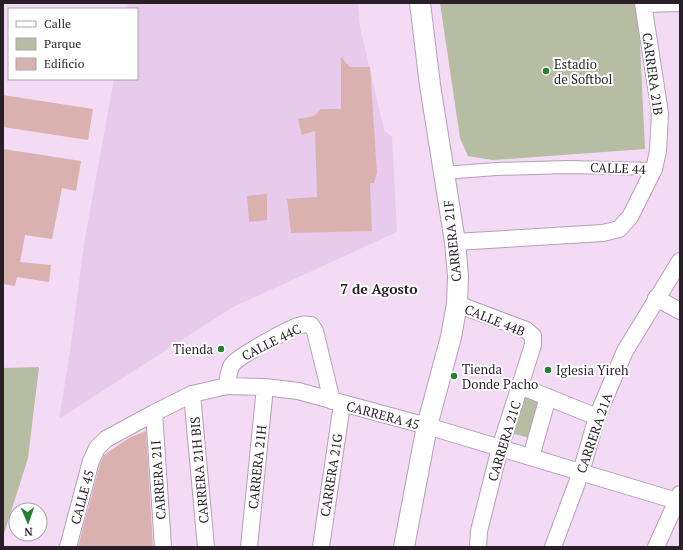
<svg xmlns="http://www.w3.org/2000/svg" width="683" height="550" viewBox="0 0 683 550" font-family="'PT Serif',serif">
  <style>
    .built { fill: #e8cbec }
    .green { fill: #b6bda2 }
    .building { fill: #d9b2af }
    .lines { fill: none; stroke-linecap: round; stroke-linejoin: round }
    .pedestrian-casing { stroke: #b69fb9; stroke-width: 14 }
    .minor-casing { stroke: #b69fb9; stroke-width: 18 }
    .tertiary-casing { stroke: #b69fb9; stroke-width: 22 }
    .pedestrian { stroke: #fff; stroke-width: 12 }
    .minor { stroke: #fff; stroke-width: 16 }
    .tertiary { stroke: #fff; stroke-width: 20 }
    .poi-dot { fill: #248132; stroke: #fff; stroke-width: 1.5 }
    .labels { text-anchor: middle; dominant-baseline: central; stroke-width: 4; stroke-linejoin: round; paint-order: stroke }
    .poi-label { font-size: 13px; fill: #281f29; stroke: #fff; text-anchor: start }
    .street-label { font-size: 13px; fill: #281f29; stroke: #fff }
    .neighbourhood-label { font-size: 14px; font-weight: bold; fill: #281f29; stroke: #fff }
  </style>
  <rect width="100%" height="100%" fill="#f3daf5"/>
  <!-- built -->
  <path class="built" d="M 128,3 L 358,3 L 360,27 L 384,130 L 392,137 L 397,232 L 233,307 L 59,419 L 70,352 L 84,244 L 114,79 L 137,79 L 137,9 L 127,9 Z"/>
  <!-- green -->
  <path class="green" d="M 440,3 L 638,3 L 645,149 L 493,160 L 468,156 L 460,138 Z
    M 39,367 L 28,458 L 3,537 L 3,368 Z
    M 527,389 L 543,395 L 530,438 L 510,433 Z"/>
  <!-- building -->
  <path class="building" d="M 341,57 L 350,67 L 370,67 L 377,173 L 374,183 L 370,183 L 372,231 L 291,233 L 287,199 L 317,197 L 315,131 L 302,135 L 298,119 L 314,116 L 321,109 L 341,109 Z
    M 3,95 L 93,109 L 88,140 L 3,127 Z
    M 3,149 L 81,161 L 76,191 L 62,188 L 52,239 L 25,235 L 20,262 L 51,265 L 49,282 L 17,277 L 15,286 L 3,284 Z
    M 267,194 L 267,220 L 249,222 L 247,196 Z
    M 146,431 L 153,547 L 78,547 L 100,464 L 104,455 L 129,438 Z"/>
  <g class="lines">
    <defs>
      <path id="pedestrian" d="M 444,173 L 496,169 L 568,167 L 654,169"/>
      <path id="minor" d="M 643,4 L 680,3
        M 455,242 L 603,233 L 619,229 L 630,217 L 654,169 L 658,151 L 660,113 L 643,3
        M 656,298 L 680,311
        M 457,304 L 526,330 L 533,336 L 533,345 L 500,448 L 479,531 L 478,547
        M 227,386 C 228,379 228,371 232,365 C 237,357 291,327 301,325 C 304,324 308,325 311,325 L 315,331 L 332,401
        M 520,386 L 597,417
        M 192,394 L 206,547
        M 154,413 L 163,547
        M 531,457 L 548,397
        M 68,547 L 91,461 L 97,448 L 106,439 L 154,413 L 192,394 L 227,386 L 265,387 L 298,391 L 427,426 L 677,501
        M 249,547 L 265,387
        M 321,547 L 342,404
        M 553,547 L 581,472 L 597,417 L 610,386 L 625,351 L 680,261
        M 656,547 L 680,494"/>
      <path id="tertiary" d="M 404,547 L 427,426 L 451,337 L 457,304 L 458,276 L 455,242 L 430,85 L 420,3"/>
    </defs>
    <!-- pedestrian casing -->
    <use href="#pedestrian" class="pedestrian-casing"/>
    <!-- minor casing -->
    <use href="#minor" class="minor-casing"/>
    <!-- tertiary casing -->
    <use href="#tertiary" class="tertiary-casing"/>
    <!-- pedestrian -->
    <use href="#pedestrian" class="pedestrian"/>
    <!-- minor -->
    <use href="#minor" class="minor"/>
    <!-- tertiary -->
    <use href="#tertiary" class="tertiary"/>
  </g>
  <!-- markers -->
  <g class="poi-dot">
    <circle cx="546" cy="71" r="4"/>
    <circle cx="221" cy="349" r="4"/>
    <circle cx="548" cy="370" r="4"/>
    <circle cx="454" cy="376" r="4"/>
  </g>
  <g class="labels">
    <!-- poi labels -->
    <g class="poi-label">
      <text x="554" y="64">Estadio<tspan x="554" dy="15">de Softbol</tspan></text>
      <text x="213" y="349" text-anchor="end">Tienda</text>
      <text x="462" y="369">Tienda<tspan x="462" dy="15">Donde Pacho</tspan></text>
      <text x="556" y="370">Iglesia Yireh</text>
    </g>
    <!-- street labels -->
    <g class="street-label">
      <text transform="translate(653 74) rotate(82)">CARRERA 21B</text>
      <text transform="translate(618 168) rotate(2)">CALLE 44</text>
      <text transform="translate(452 241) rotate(-96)">CARRERA 21F</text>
      <text transform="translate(495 320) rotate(22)">CALLE 44B</text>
      <text transform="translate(271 342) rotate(-27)">CALLE 44C</text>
      <text transform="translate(383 415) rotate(15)">CARRERA 45</text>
      <text transform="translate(594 433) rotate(-71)">CARRERA 21A</text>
      <text transform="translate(504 441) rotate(-73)">CARRERA 21C</text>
      <text transform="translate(257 467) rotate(-84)">CARRERA 21H</text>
      <text transform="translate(199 470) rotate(-95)">CARRERA 21H BIS</text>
      <text transform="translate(331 475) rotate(-81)">CARRERA 21G</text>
      <text transform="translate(158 480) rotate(-94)">CARRERA 21I</text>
      <text transform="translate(82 497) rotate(-75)">CALLE 45</text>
    </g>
    <!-- neighbourhood labels -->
    <g class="neighbourhood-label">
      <text x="379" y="288">7 de Agosto</text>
    </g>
  </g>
  <!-- border -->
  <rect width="683" height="550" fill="none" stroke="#281f29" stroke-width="8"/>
  <!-- legend -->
  <rect x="8" y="8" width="130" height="72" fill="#ffffff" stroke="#a9a5a9"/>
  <rect x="16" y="21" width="20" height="6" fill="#ffffff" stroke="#a9a5a9"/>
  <text x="44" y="28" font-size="12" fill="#281f29">Calle</text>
  <rect x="16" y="38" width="20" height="12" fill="#b6bda2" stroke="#a9a5a9"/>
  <text x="44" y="48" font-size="12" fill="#281f29">Parque</text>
  <rect x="16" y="58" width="20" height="12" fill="#d9b2af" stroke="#a9a5a9"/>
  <text x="44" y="68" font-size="12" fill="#281f29">Edificio</text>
  <!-- north arrow -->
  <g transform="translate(28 522) rotate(178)"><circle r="19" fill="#ffffff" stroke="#a9a5a9"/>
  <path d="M0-3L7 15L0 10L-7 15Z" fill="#248132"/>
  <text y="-6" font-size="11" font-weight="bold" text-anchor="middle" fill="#281f29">N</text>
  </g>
</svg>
